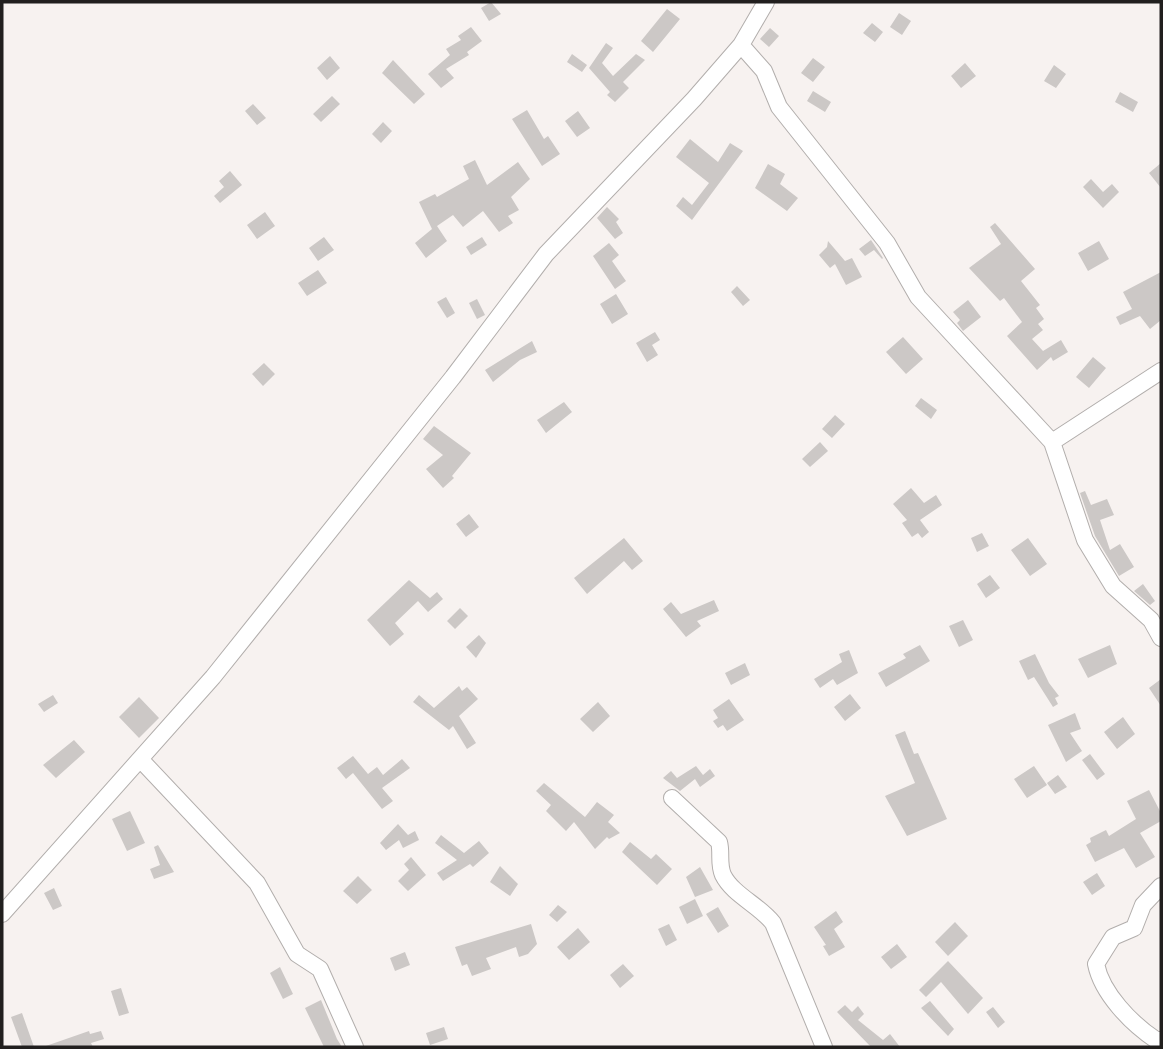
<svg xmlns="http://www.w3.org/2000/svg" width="1163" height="1049" viewBox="0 0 1163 1049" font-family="Karla,sans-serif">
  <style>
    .building { fill: #ccc8c6 }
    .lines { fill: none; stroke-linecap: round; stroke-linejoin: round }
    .minor-casing { stroke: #b2aeac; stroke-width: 18 }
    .minor { stroke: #fff; stroke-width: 16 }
  </style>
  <rect width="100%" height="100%" fill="#f7f2f0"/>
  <!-- building -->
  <path class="building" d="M 491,2 L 501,14 L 489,21 L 481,8 Z
    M 667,9 L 680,19 L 653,52 L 641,41 Z
    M 899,13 L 911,21 L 902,35 L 890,27 Z
    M 872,23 L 883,32 L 875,42 L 863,33 Z
    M 471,27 L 482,41 L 467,52 L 469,55 L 446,69 L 454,78 L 441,88 L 428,74 L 450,55 L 446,49 L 461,40 L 458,36 Z
    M 770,28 L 779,36 L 769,47 L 760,39 Z
    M 606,43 L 613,48 L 602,63 L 613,76 L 636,54 L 645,60 L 623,82 L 629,88 L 615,102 L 607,95 L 610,92 L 589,68 Z
    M 572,54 L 587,65 L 582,72 L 567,62 Z
    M 330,56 L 340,68 L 327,80 L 317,68 Z
    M 813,58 L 825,67 L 813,82 L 801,73 Z
    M 393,60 L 425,94 L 414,104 L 382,73 Z
    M 965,63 L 976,76 L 961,88 L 951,76 Z
    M 1054,65 L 1066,74 L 1056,88 L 1044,81 Z
    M 813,91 L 831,102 L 825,112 L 807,101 Z
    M 1120,92 L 1138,102 L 1133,112 L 1115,102 Z
    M 332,96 L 340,104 L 321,122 L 313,114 Z
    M 253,104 L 266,118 L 257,125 L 245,111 Z
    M 527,110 L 544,139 L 548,136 L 560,154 L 542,166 L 512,119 Z
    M 578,111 L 590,128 L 577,137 L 565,121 Z
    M 383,122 L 392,131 L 381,143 L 372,134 Z
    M 690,139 L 718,162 L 730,143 L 743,151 L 692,220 L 676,206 L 683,197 L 692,205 L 709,183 L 676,157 Z
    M 475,160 L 487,185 L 518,162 L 530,179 L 511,197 L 519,210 L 508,216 L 513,223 L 499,232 L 483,211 L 463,227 L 453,215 L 437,226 L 447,241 L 426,258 L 415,243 L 432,229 L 419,202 L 435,194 L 437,197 L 469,179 L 463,166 Z
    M 1161,163 L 1161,188 L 1149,173 Z
    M 768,164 L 785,174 L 780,184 L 798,198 L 787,211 L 755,188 Z
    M 230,171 L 242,185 L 220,203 L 214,196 L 224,187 L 219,181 Z
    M 1091,179 L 1103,192 L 1112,184 L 1119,192 L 1103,208 L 1083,187 Z
    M 607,207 L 619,219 L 616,222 L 623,233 L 615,239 L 597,218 Z
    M 265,212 L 275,226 L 257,239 L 247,225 Z
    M 995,223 L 1035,269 L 1021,281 L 1040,305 L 1036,308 L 1044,319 L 1038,324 L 1043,330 L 1032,339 L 1043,351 L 1061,340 L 1068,352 L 1053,361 L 1051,357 L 1037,370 L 1007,336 L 1022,322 L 1004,298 L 1000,301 L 969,268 L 1001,244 L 990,227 Z
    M 324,237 L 334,250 L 318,261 L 309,248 Z
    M 482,237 L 487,245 L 471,255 L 466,247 Z
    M 871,240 L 883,258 L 882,259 L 874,250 L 865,256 L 859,249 Z
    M 828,241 L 845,261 L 852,258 L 862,277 L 846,285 L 835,264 L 830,268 L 819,255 L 827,247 Z
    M 1099,241 L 1109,259 L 1088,271 L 1078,253 Z
    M 609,243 L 619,255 L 612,261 L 626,281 L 615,289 L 593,256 Z
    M 318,270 L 327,283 L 307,296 L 298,283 Z
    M 1161,272 L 1161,320 L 1150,329 L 1140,316 L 1120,325 L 1116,317 L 1132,309 L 1123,292 Z
    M 737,286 L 750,300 L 743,306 L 731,292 Z
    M 616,294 L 628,314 L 612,324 L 600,304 Z
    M 446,297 L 455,313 L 447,318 L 437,302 Z
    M 477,299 L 485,315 L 477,319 L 469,303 Z
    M 968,300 L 981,317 L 963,331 L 957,323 L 960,320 L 953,312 Z
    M 655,332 L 660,340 L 652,345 L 658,355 L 647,362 L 636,343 Z
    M 903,337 L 923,359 L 906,374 L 886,352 Z
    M 532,341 L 537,352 L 520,360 L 493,382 L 485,370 Z
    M 1093,357 L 1106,368 L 1089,388 L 1076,377 Z
    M 264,363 L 275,374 L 263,386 L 252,374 Z
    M 921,398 L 937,410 L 931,419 L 915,406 Z
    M 564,402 L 572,412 L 546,433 L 537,420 Z
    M 835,415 L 845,424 L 832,438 L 822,429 Z
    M 434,426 L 471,453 L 452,476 L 454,478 L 443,488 L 426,469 L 443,455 L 423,439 Z
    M 820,442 L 828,451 L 810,467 L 802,459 Z
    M 911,488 L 924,503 L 936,495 L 942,505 L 920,520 L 929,532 L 922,538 L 918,533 L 912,537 L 902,523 L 907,520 L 893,504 Z
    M 1085,491 L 1091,505 L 1107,499 L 1114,515 L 1100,520 L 1110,550 L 1120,544 L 1134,567 L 1119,576 L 1095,536 L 1080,493 Z
    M 469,514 L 479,527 L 466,537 L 456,524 Z
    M 982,533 L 989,546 L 977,552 L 971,538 Z
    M 624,538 L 643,561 L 632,570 L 624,561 L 587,594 L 574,578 Z
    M 1028,538 L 1047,564 L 1030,576 L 1011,550 Z
    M 990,575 L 1000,588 L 986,598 L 977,584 Z
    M 409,580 L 430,598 L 437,592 L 443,599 L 428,612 L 418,601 L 395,623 L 404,634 L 390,646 L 367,620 Z
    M 1143,584 L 1155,601 L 1150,605 L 1134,591 Z
    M 714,600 L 719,611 L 697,621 L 701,626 L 686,637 L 663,609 L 671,602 L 681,614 Z
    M 460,608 L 468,616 L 455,629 L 447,621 Z
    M 963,620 L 973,640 L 959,647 L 949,626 Z
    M 479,635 L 486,643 L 476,658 L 466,647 Z
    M 920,645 L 930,661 L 886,687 L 878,673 L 906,658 L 903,654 Z
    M 1110,645 L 1117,664 L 1088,678 L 1078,659 Z
    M 849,650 L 858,673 L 837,685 L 833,679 L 820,688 L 814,679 L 842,662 L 839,654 Z
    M 1035,654 L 1049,683 L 1059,696 L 1055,698 L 1058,704 L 1053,707 L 1034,677 L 1028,680 L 1019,661 Z
    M 745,663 L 750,675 L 731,685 L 725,673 Z
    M 1161,679 L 1161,706 L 1149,688 Z
    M 459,686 L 462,691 L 467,687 L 478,699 L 459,716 L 476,743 L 467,749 L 453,726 L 449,730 L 413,702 L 419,695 L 434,708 Z
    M 850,694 L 861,708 L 845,721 L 834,707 Z
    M 53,695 L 58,703 L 44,712 L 38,704 Z
    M 139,697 L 159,718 L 139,738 L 119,717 Z
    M 729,699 L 744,720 L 727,731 L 723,725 L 718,728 L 713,721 L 718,718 L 713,710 Z
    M 598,702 L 610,716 L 593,732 L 580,719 Z
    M 1075,713 L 1081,729 L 1070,733 L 1082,751 L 1066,762 L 1048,725 Z
    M 1123,717 L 1135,734 L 1117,749 L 1104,732 Z
    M 905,731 L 914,754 L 918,753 L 947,819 L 907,836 L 885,796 L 915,783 L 895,735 Z
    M 74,740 L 85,752 L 56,778 L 43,765 Z
    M 1090,754 L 1105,774 L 1097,780 L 1082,760 Z
    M 353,756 L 368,774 L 377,767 L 383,775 L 402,759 L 410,768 L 382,788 L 393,801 L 382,809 L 353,773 L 346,779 L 337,768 Z
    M 696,766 L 703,775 L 710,769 L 715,776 L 700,787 L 695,779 L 680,791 L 663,778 L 671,771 L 677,778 Z
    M 1034,766 L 1047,785 L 1027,798 L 1014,779 Z
    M 1058,775 L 1067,787 L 1055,794 L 1047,783 Z
    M 544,783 L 585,817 L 597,802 L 614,815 L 608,822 L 620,833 L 609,839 L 607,837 L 595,849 L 574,822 L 566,831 L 546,811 L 551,805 L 536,791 Z
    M 1149,790 L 1161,813 L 1161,821 L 1140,833 L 1155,857 L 1136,868 L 1124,848 L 1095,862 L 1086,845 L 1091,842 L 1090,838 L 1106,830 L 1109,836 L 1136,819 L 1127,801 Z
    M 130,811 L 145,843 L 127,851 L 112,819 Z
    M 398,824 L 408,835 L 415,831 L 419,840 L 403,848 L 399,840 L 386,850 L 380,843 Z
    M 441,835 L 464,853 L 479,841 L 489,853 L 473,867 L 470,864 L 443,881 L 437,873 L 457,860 L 435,843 Z
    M 630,842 L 651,859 L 656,854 L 672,869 L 657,885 L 622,852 Z
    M 158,845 L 174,872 L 154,879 L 150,869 L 160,865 L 154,847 Z
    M 411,857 L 426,875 L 408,891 L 398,881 L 409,870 L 404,864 Z
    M 500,866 L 518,884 L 510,896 L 490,882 Z
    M 700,867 L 713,890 L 695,897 L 686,877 Z
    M 1097,873 L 1105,886 L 1092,895 L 1083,882 Z
    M 358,876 L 372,890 L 357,904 L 343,891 Z
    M 54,888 L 62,906 L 53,910 L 44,893 Z
    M 695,899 L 703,916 L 687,924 L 679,907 Z
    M 558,905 L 567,912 L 557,922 L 549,915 Z
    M 718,907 L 729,926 L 718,933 L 706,914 Z
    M 836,911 L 843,922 L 834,929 L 845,947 L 829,956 L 823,946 L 826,945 L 814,927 Z
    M 955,922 L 968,936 L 948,956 L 935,942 Z
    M 531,924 L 537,944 L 528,954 L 519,957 L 516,947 L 486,958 L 491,969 L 472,976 L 467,964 L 462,966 L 455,947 Z
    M 669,924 L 677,940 L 666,946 L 658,929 Z
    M 578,928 L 590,942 L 569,960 L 557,947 Z
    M 897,944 L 907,957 L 891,969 L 881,957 Z
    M 405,952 L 410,965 L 395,971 L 390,958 Z
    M 948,961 L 983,998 L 968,1014 L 941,982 L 926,997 L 919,990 Z
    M 623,964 L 634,976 L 620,988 L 610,975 Z
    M 280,967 L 293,994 L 283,999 L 270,973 Z
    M 121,988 L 129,1013 L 119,1016 L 111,991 Z
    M 321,1000 L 337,1039 L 342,1047 L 324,1047 L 305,1008 Z
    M 930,1001 L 954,1029 L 948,1036 L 921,1008 Z
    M 845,1005 L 852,1012 L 858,1006 L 864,1014 L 858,1020 L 883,1040 L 890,1034 L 900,1047 L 871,1047 L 837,1012 Z
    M 993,1007 L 1005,1022 L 998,1028 L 986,1012 Z
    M 22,1013 L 34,1047 L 22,1047 L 11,1017 Z
    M 444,1027 L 448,1039 L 430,1045 L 426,1033 Z
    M 89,1031 L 90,1034 L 101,1031 L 104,1039 L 91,1043 L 93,1047 L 43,1047 Z"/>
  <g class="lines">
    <defs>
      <path id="minor" d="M 741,45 L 764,71 L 779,107 L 887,243 L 918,297 L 1052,442 L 1085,540 L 1113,586 L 1151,620 L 1161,638
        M 1052,442 L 1161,371
        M 140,759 L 257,883 L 297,954 L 320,969 L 355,1047
        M 672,798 L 719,842 C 722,853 718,863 723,875 C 733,895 759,905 773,923 L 824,1047
        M 1161,886 L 1143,905 L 1134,928 L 1113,937 L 1096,964 C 1102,994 1132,1024 1156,1040 L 1161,1040
        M 2,914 L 213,677 L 453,377 L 546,254 L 694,99 L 741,45 L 766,2"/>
    </defs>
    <!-- minor casing -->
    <use href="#minor" class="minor-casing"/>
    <!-- minor -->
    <use href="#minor" class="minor"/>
  </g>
  <!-- border -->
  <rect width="1163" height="1049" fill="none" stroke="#211f1e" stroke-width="7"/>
</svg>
